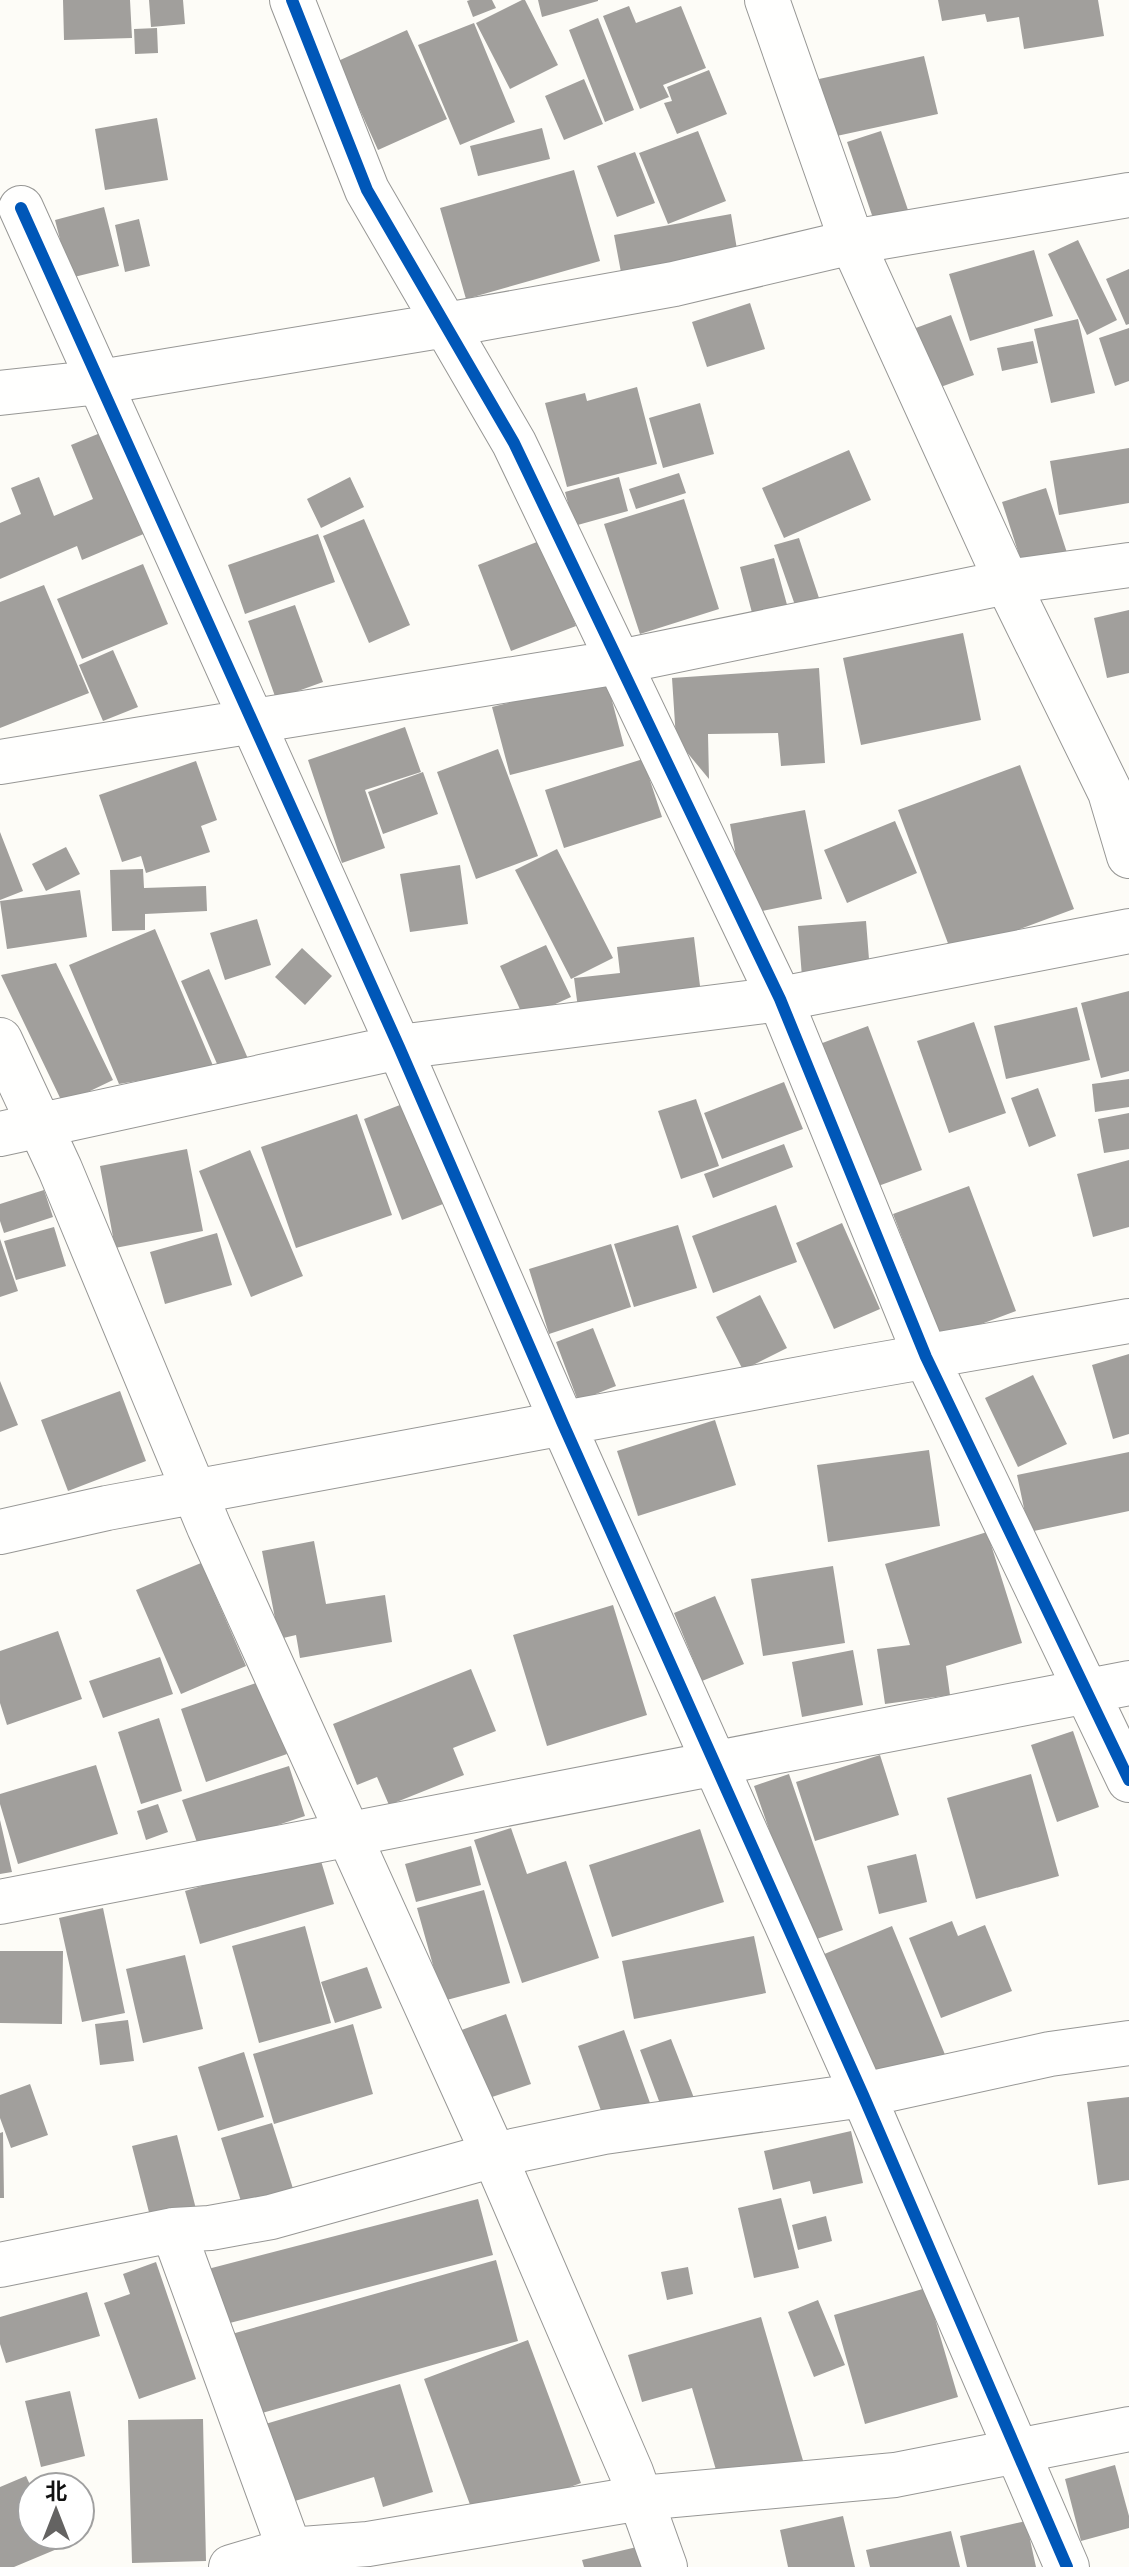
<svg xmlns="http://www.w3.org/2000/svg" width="1129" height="2567" viewBox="0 0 1129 2567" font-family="'PT Serif','Noto Sans SC',serif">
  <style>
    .building { fill: #a19f9c }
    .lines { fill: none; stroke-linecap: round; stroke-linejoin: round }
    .minor-casing { stroke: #979795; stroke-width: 46 }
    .minor { stroke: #fffffe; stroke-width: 44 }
    .cycleway-casing { stroke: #fff; stroke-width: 17 }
    .cycleway { stroke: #0057b8; stroke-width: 12 }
  </style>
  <rect width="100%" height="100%" fill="#fdfcf7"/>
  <!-- building -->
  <path class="building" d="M 63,0 L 130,0 L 132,38 L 64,40 Z
    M 149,0 L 183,0 L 185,24 L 151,27 Z
    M 470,0 L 492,0 L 496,8 L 473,17 L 467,1 Z
    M 522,0 L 525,0 L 558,65 L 510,89 L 476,23 Z
    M 538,0 L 598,0 L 598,1 L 542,17 Z
    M 938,0 L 1098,0 L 1104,36 L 1024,49 L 1019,17 L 987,22 L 985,14 L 942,21 Z
    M 629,6 L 636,23 L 681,6 L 706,68 L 663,85 L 669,97 L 640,109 L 603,16 Z
    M 598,18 L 634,110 L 605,122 L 569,30 Z
    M 474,23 L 515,122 L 460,145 L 418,45 Z
    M 157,28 L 158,53 L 135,54 L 134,29 Z
    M 407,30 L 447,119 L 378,150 L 338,61 Z
    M 924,56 L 938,114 L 832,137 L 819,79 Z
    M 709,70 L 727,114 L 677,134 L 664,103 L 672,101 L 667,87 Z
    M 584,79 L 603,124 L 564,140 L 545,96 Z
    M 157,118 L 168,180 L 105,190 L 95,129 Z
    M 542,128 L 550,159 L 478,176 L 470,146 Z
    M 698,131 L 726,201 L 668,224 L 639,153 Z
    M 881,131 L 908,210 L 874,221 L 847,142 Z
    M 635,152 L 655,203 L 617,217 L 597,166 Z
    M 574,170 L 600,261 L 466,299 L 440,208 Z
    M 104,207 L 119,266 L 70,278 L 55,220 Z
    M 731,214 L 739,261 L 623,283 L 614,235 Z
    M 139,219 L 150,266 L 125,272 L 115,225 Z
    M 1078,240 L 1117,320 L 1087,335 L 1048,254 Z
    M 1034,250 L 1053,316 L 970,341 L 949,274 Z
    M 1129,269 L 1129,324 L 1126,325 L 1106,279 Z
    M 750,303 L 765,349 L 707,367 L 692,322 Z
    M 951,315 L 974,375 L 935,389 L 913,329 Z
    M 1078,319 L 1095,393 L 1051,403 L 1034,329 Z
    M 1129,328 L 1129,381 L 1115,386 L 1099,338 Z
    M 1033,341 L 1038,363 L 1002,371 L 997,348 Z
    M 637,387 L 657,464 L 567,487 L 545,403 L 585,393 L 587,401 Z
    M 700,403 L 714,454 L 663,468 L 649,418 Z
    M 110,429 L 153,530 L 82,560 L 77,546 L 0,579 L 0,523 L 21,514 L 11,488 L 39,477 L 54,516 L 93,499 L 71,445 Z
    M 1129,448 L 1129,503 L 1059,515 L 1050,461 Z
    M 849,450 L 871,500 L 784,538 L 762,488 Z
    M 679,473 L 686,493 L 636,509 L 629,489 Z
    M 350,477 L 364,507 L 321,528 L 307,499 Z
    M 619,477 L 628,511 L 574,526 L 565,492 Z
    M 1046,488 L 1069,559 L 1025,573 L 1002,502 Z
    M 684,499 L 719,609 L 640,634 L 604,524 Z
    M 364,519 L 410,625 L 369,643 L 323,536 Z
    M 318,534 L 335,582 L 245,614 L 228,565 Z
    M 799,538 L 820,601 L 796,608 L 774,545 Z
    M 542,540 L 576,626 L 511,651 L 478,565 Z
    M 774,558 L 791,619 L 756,628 L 740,567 Z
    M 143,564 L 168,624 L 82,659 L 57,599 Z
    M 44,585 L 89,693 L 0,728 L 0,602 Z
    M 295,605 L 323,682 L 276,699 L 248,621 Z
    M 1129,610 L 1129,673 L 1107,678 L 1094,618 Z
    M 963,633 L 981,720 L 861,745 L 843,658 Z
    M 113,650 L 138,707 L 103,721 L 79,665 Z
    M 819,668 L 825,763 L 781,766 L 778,733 L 708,734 L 709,779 L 676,739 L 672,678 Z
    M 606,678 L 624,746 L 510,775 L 492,707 Z
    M 405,727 L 421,772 L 365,790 L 385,848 L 342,863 L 308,760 Z
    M 498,749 L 538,856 L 476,879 L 437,772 Z
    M 643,759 L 662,817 L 564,848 L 545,790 Z
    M 196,761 L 217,820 L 201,826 L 210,852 L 146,873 L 141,856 L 122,862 L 99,795 Z
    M 1020,765 L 1074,909 L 952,954 L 898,810 Z
    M 423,772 L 438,814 L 383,834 L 368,792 Z
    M 805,810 L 822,899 L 747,914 L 730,824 Z
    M 895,821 L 917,873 L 847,903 L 824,850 Z
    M 0,832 L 23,891 L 0,900 Z
    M 66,847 L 80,874 L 46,891 L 32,864 Z
    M 557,849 L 613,958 L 571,979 L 515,870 Z
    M 460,865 L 468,924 L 410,932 L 400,874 Z
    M 143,869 L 144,888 L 206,886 L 207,911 L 145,914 L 145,930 L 112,931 L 110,870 Z
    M 80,890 L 87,937 L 7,949 L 0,901 Z
    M 257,919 L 271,965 L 225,980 L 210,933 Z
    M 866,921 L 870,972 L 802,977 L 798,926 Z
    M 155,929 L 214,1068 L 119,1084 L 69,965 Z
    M 694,937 L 701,994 L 578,1008 L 574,978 L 620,973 L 617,947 Z
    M 546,945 L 571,997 L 524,1018 L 500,966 Z
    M 302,948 L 332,976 L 305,1005 L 275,977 Z
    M 56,963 L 113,1080 L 63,1104 L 1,975 Z
    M 209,969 L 249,1061 L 221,1073 L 181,981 Z
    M 1129,991 L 1129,1071 L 1101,1078 L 1081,1003 Z
    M 1077,1007 L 1090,1060 L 1006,1079 L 994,1026 Z
    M 974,1022 L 1006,1113 L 949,1133 L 917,1041 Z
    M 868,1026 L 922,1170 L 870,1189 L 817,1045 Z
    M 1129,1079 L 1129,1107 L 1095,1112 L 1092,1084 Z
    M 784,1082 L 803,1129 L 722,1159 L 704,1113 Z
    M 1038,1088 L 1056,1136 L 1029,1147 L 1011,1098 Z
    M 696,1099 L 719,1166 L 681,1179 L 658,1111 Z
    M 405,1103 L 443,1204 L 402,1220 L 364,1119 Z
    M 1129,1113 L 1129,1149 L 1104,1153 L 1098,1119 Z
    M 357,1114 L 392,1215 L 296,1248 L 261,1147 Z
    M 784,1144 L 793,1167 L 713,1198 L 704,1174 Z
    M 187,1149 L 203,1231 L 115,1248 L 100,1166 Z
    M 250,1150 L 303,1276 L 251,1297 L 199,1171 Z
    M 1129,1160 L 1129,1227 L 1093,1237 L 1077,1174 Z
    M 969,1186 L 1016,1311 L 941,1339 L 893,1214 Z
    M 44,1190 L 53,1217 L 4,1233 L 0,1221 L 0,1204 Z
    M 776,1205 L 797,1262 L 713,1293 L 692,1236 Z
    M 842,1223 L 880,1309 L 834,1329 L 796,1243 Z
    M 678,1225 L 697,1288 L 634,1307 L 614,1244 Z
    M 54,1227 L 66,1266 L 16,1280 L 4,1241 Z
    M 217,1233 L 232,1285 L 165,1304 L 150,1252 Z
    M 0,1239 L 18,1291 L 0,1297 Z
    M 611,1244 L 631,1307 L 549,1334 L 529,1269 Z
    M 760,1295 L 787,1348 L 743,1370 L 716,1317 Z
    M 593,1328 L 616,1386 L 578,1401 L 556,1342 Z
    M 1129,1354 L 1129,1434 L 1113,1439 L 1092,1365 Z
    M 1033,1375 L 1067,1444 L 1018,1467 L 985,1398 Z
    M 0,1381 L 18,1425 L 0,1432 Z
    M 120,1391 L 146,1461 L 68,1491 L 41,1420 Z
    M 715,1420 L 736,1485 L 638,1516 L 617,1451 Z
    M 929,1450 L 940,1526 L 828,1542 L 817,1465 Z
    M 1129,1452 L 1129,1511 L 1029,1532 L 1017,1475 Z
    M 987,1532 L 1022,1643 L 946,1666 L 950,1695 L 885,1704 L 877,1649 L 910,1645 L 885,1564 Z
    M 314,1541 L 326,1604 L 385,1595 L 392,1642 L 300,1658 L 296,1635 L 279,1639 L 262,1551 Z
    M 201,1563 L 246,1666 L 181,1694 L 136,1590 Z
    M 833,1566 L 845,1643 L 763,1656 L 751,1579 Z
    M 715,1596 L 744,1664 L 702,1681 L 674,1613 Z
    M 613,1605 L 647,1715 L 547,1746 L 513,1635 Z
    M 58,1631 L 82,1699 L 7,1725 L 0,1703 L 0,1651 Z
    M 853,1650 L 863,1705 L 802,1717 L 792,1662 Z
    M 160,1657 L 173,1694 L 103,1718 L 89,1681 Z
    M 471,1669 L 496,1731 L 453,1748 L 464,1775 L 389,1805 L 377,1777 L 357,1785 L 333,1724 Z
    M 262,1681 L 287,1754 L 206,1782 L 181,1709 Z
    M 159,1718 L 182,1791 L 141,1804 L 118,1732 Z
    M 1073,1731 L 1099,1807 L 1057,1822 L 1031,1745 Z
    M 880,1755 L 899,1815 L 815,1841 L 796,1782 Z
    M 96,1765 L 118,1834 L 18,1864 L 0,1804 L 0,1794 Z
    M 289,1766 L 305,1816 L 200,1851 L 182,1800 Z
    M 789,1774 L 843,1930 L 808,1942 L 754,1786 Z
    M 1031,1774 L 1059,1876 L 976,1899 L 947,1798 Z
    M 158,1804 L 168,1832 L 146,1840 L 137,1811 Z
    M 0,1820 L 12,1872 L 0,1874 Z
    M 511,1828 L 527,1874 L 566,1861 L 599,1958 L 522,1983 L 474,1840 Z
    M 700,1829 L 724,1902 L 612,1937 L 589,1865 Z
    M 471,1846 L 481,1885 L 416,1902 L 405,1864 Z
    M 318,1851 L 334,1904 L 200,1944 L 185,1891 Z
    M 916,1854 L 927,1902 L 879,1914 L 867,1866 Z
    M 484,1890 L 510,1983 L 443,2001 L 417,1908 Z
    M 103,1908 L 125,2013 L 82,2022 L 59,1918 Z
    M 952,1921 L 958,1936 L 985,1925 L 1012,1991 L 941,2018 L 909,1938 Z
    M 305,1926 L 331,2023 L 259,2043 L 232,1946 Z
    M 892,1926 L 946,2057 L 877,2086 L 822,1955 Z
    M 754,1936 L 766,1993 L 634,2019 L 622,1961 Z
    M 0,1951 L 63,1951 L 62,2024 L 0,2023 Z
    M 185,1955 L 203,2029 L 143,2043 L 126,1969 Z
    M 367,1967 L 382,2008 L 335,2023 L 321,1982 Z
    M 506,2014 L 531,2084 L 480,2101 L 456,2032 Z
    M 128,2020 L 134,2061 L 100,2065 L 95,2024 Z
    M 353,2024 L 373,2094 L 274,2124 L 253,2054 Z
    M 624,2030 L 650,2103 L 604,2119 L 578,2046 Z
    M 671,2039 L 694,2098 L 662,2109 L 640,2050 Z
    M 244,2052 L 264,2117 L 218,2131 L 198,2067 Z
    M 30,2084 L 48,2135 L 11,2148 L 0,2118 L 0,2095 Z
    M 1129,2097 L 1129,2180 L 1098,2185 L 1087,2102 Z
    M 272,2123 L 297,2201 L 246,2217 L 221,2138 Z
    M 851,2131 L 863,2183 L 813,2194 L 810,2181 L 773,2190 L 764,2151 Z
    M 3,2132 L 4,2198 L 0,2198 L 0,2133 Z
    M 177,2135 L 196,2209 L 151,2220 L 132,2146 Z
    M 781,2198 L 799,2268 L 754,2278 L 738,2208 Z
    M 478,2199 L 493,2255 L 218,2326 L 204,2270 Z
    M 826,2216 L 832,2241 L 798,2250 L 792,2225 Z
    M 496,2260 L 518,2341 L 251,2416 L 228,2335 Z
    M 156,2262 L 196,2379 L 139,2399 L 104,2303 L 130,2294 L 123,2274 Z
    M 688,2267 L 693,2294 L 667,2300 L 661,2272 Z
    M 926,2288 L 958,2397 L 865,2424 L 834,2315 Z
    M 87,2292 L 100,2336 L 6,2363 L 0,2344 L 0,2317 Z
    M 818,2300 L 845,2365 L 814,2377 L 788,2312 Z
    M 761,2317 L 804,2464 L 721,2487 L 692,2388 L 642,2402 L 628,2355 Z
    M 528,2340 L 581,2483 L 476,2521 L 424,2379 Z
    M 400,2384 L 433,2492 L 383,2507 L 374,2477 L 285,2504 L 262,2425 Z
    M 70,2391 L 85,2456 L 41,2467 L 25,2401 Z
    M 203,2419 L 206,2561 L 132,2563 L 128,2420 Z
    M 1115,2465 L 1129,2516 L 1129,2528 L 1081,2541 L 1065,2479 Z
    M 26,2476 L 32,2489 L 32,2535 L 52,2535 L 57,2549 L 14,2567 L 0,2567 L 0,2487 Z
    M 843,2516 L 855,2567 L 788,2567 L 780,2530 Z
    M 1026,2521 L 1036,2567 L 967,2567 L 960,2536 Z
    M 951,2531 L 960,2567 L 870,2567 L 866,2550 Z
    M 641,2546 L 646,2567 L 584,2567 L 582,2560 Z"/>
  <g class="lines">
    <defs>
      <path id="minor" d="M 292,0 L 367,190 L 514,443 L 780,999 L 926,1357 L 1129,1780
        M 767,0 L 852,242 L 1007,582 L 1110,792 L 1129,856
        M 21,208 L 399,1047 L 563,1424 L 863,2095 L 1067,2567
        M 0,393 L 100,382 L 446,325 L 674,284 L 852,242 L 1129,195
        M 0,762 L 619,662 L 1007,582 L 1129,565
        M 0,1040 L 60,1169 L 209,1527 L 494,2155 L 631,2472 L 665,2567
        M 0,1134 L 399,1047 L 780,999 L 1129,931
        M 0,1532 L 107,1508 L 849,1370 L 1129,1321
        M 0,1902 L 1129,1683
        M 173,2230 L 296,2567
        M 0,2265 L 173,2230 L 210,2228 L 271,2217 L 494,2155 L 604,2132 L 863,2095 L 1050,2054 L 1129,2043
        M 231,2567 L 289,2550 L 368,2544 L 641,2498 L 895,2475 L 1129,2429"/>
    </defs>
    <!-- minor casing -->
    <use href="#minor" class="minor-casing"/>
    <!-- minor -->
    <use href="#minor" class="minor"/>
    <defs>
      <path id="cycleway" d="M 292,0 L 367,190 L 514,443 L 780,999 L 926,1357 L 1129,1780
        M 21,208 L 399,1047 L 563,1424 L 863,2095 L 1067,2567"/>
    </defs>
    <!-- cycleway casing -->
    <use href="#cycleway" class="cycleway-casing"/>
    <!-- cycleway -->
    <use href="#cycleway" class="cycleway"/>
  </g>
  <!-- north arrow -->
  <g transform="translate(56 2511)"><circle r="38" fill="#ffffff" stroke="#a0a0a0" stroke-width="2"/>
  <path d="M0-6L14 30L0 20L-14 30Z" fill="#646362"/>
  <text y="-12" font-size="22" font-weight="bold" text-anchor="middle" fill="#111111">北</text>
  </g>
</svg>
